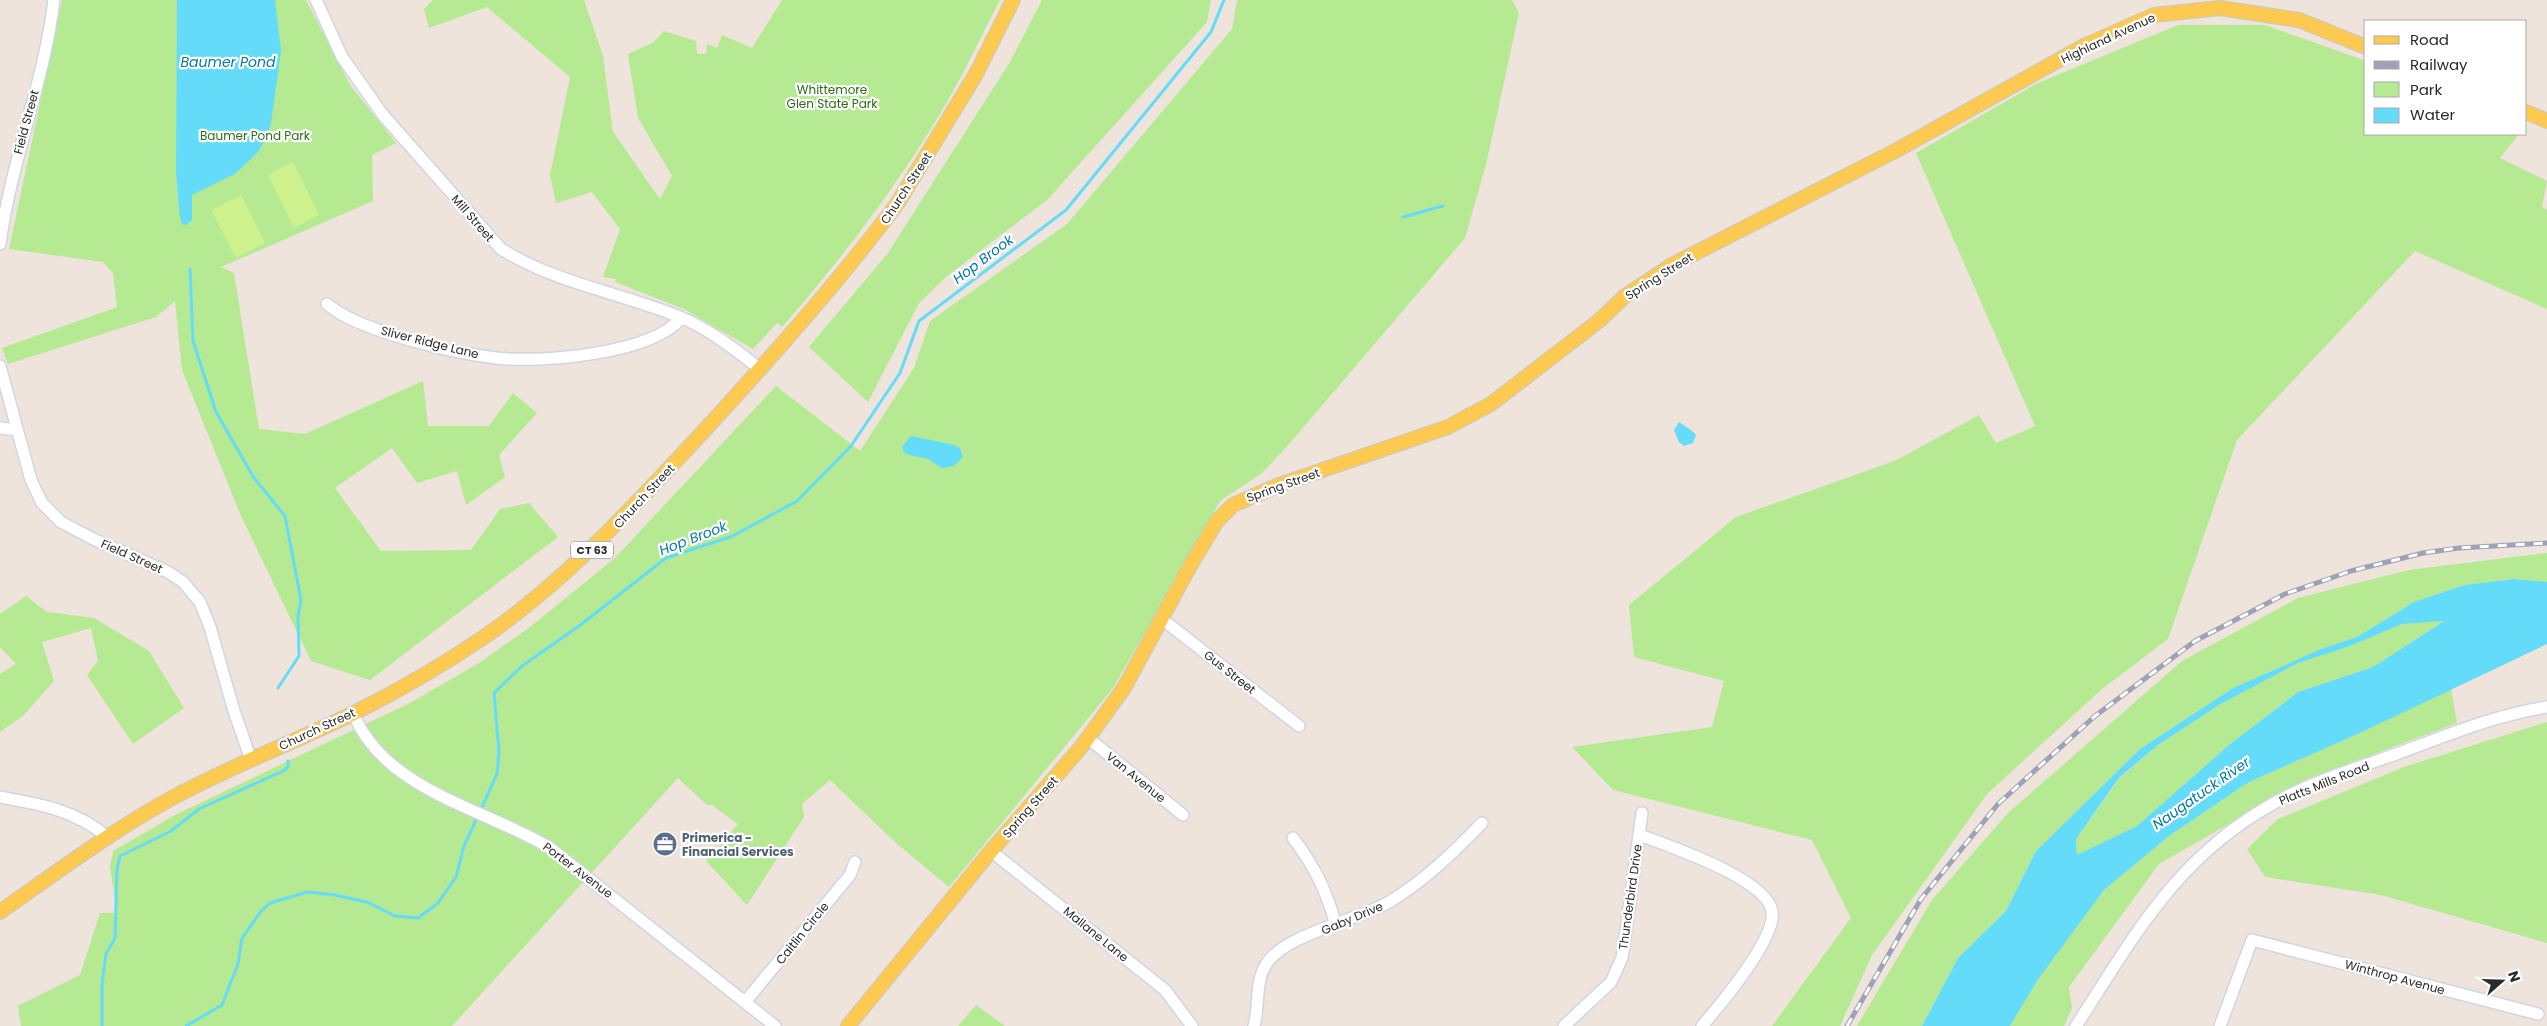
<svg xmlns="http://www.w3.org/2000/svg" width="2547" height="1026" viewBox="0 0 2547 1026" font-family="Poppins,sans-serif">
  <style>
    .green { fill: #b5e992 }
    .pitch { fill: #cdf28d }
    .water { fill: #64dbf9; fill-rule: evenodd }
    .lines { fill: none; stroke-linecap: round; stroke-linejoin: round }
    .stream { stroke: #64dbf9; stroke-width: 3 }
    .minor-casing { stroke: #d0d5e5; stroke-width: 14 }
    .major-casing { stroke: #c8c8c8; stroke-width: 16 }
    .minor { stroke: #fff; stroke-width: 11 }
    .major { stroke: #fdca51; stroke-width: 14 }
    .rail-casing { stroke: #9da2b7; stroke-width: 5 }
    .rail { stroke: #fff; stroke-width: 3; stroke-dasharray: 9; stroke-linecap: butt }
    .labels { text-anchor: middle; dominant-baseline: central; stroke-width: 4.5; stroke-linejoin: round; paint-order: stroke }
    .shield { fill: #fff; stroke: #6a6a6a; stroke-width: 1 }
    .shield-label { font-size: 11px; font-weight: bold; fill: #2a2a2a }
    .street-label { font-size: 12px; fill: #2a2a2a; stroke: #fff }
    .park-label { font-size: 12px; fill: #2c6e13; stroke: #fff }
    .service-label { font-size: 12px; font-weight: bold; fill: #4e5e75; stroke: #fff; text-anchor: start }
    .water-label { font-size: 14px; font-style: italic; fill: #0179a7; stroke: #fff }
  </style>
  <rect width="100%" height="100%" fill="#eee4db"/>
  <!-- green -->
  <path class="green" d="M 62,0 L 306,0 L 350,85 L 396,143 L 372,155 L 373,201 L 221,267 L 234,273 L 259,429 L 305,434 L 423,381 L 428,426 L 489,426 L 513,393 L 537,413 L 499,455 L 505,477 L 466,505 L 457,471 L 417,483 L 392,448 L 335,488 L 381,551 L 471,550 L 500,509 L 529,503 L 558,537 L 370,680 L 311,661 L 241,516 L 182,370 L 175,301 L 156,317 L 8,364 L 2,348 L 117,307 L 113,273 L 103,262 L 9,249 Z
    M 433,0 L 584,0 L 603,56 L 613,132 L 660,199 L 672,176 L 638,118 L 628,54 L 654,42 L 664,31 L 696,41 L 697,54 L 706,54 L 707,44 L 717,48 L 722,35 L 752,48 L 782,0 L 1000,0 C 980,38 962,78 940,114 C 894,190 840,261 782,327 L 777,323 L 753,349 L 684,309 L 615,282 L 616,279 L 603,277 L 620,229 L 592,192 L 556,203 L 550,175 L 570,77 L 487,7 L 429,28 L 424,9 Z
    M 1042,0 L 1211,0 L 1207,22 L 1047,200 L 947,276 L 919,303 L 868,402 L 809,347 L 888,253 L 1010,62 Z
    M 1237,0 L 1512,0 L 1519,13 L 1486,165 L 1465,238 L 1290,443 L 1261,474 L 1220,501 L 1113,688 L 949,887 L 896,843 L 830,780 L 802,804 L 804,817 L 747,905 L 706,861 L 738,824 L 712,805 L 707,805 L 678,778 L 452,1026 L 21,1026 L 18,1006 L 80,975 L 100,913 L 117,913 L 110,867 L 113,851 L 175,815 L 410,703 L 479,663 L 530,627 L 615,558 L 776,386 L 860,451 L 914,368 L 930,321 L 1067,224 L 1232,29 Z
    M 2178,25 L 2265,25 L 2366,61 L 2366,134 L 2519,134 L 2500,158 L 2547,181 L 2542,207 L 2547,210 L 2547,309 L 2415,251 L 2237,440 L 2168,639 L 2102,689 L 1987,794 L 1872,955 L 1840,1026 L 1772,1026 L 1851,918 L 1812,840 L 1613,790 L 1572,747 L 1712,727 L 1724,681 L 1634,657 L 1629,605 L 1736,517 L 1897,460 L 1979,415 L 1996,443 L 2035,426 L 1916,153 L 2038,83 Z
    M 2547,553 L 2547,582 L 2514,579 L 2464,585 L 2414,602 L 2357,637 L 2321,649 L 2233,688 L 2140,749 L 2036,851 L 2006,911 L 1958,958 L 1922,1026 L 1857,1026 L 1932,900 L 2008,813 L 2182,661 L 2298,598 L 2409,570 Z
    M 26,596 L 47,612 L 94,618 L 149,651 L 184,708 L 133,744 L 87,675 L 98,661 L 91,628 L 42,642 L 54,681 L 23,716 L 0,732 L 0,674 L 16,664 L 0,647 L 0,614 Z
    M 2445,620 L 2373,667 L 2298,692 L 2230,744 L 2137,826 L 2077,856 L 2076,839 L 2119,779 L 2158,745 L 2219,705 L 2298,663 L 2350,646 L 2402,624 Z
    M 2451,689 L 2457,723 L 2307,779 L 2159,864 L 2069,987 L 2072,1008 L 2064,1026 L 2010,1026 L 2037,981 L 2104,890 L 2169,836 L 2249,782 L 2360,733 Z
    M 2547,722 L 2547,943 L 2381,895 L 2265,877 L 2247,849 L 2278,819 L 2404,767 Z
    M 976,1005 L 1005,1026 L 958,1026 Z"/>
  <!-- pitch -->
  <path class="pitch" d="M 293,162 L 319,215 L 294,228 L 268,175 Z
    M 241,195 L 265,243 L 236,258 L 211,210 Z"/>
  <!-- water -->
  <path class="water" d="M 177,0 L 275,0 L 281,51 L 271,124 L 266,138 L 258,152 L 235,174 L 192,195 L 192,220 L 186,225 L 182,224 L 180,218 L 176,172 Z
    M 1679,422 C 1683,425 1694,431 1696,435 L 1693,443 L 1684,446 L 1679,442 L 1674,430 Z
    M 911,436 L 954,445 L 960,448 L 963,457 L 954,466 L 942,468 L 928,459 L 905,454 L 902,447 Z
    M 2514,579 L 2547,582 L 2547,644 L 2360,733 L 2249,782 L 2169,836 L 2104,890 L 2037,981 L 2010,1026 L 1922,1026 L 1958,958 L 2006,911 L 2036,851 L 2140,749 L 2233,688 L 2321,649 L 2357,637 L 2414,602 L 2464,585 ZM 2444,621 L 2373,667 L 2298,692 L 2230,744 L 2137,826 L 2077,855 L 2076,839 L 2119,778 L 2158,745 L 2219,705 L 2298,663 L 2350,646 L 2402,624 Z"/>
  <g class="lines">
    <!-- stream -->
    <path class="stream" d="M 1403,217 L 1443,206
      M 190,269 L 193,341 L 216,412 L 254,478 L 285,516 L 301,600 L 298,616 L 299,656 L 278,688
      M 102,1026 L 102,985 L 106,954 L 115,938 L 117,869 L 120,856 L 171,831 L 199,809 L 283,771 L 288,767 L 288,761
      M 186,1026 L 222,1005 L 238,964 L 242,938 L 262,910 L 270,903 L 308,892 L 335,895 L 367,902 L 395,916 L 418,918 L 438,903 L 456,877 L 464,846 L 497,774 L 499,752 L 494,693 L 522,666 L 579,626 L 666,558 L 733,536 L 797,501 L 851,446 L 900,373 L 919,321 L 1066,210 L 1211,32 L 1224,0"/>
    <defs>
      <path id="minor" d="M 316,0 L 342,57 L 383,115 L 501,249 C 555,283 621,293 680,317 C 709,329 736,350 760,369
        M 0,244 C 11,161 44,83 54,0
        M 327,304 C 358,331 453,353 496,358 C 541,363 652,354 681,318
        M 0,366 L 31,480 L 42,503 L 61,522 L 93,539 L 168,572 L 183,582 L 200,602 L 210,627 L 234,711 L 251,760
        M 0,428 L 17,430
        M 1162,619 L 1299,726
        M 353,713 C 385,791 484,808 550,848 L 775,1026
        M 1088,738 L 1183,815
        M 0,797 C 39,804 76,810 107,837
        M 1640,835 C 1668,846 1766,878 1772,911 C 1777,937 1720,1005 1702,1026
        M 1293,838 C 1315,867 1326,890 1336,925
        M 991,851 L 1165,990 L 1192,1026
        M 745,1002 L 850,875 L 855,862
        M 1254,1026 C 1260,1005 1254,982 1267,963 C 1286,934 1356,921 1389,902 C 1424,881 1453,853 1482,823
        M 1564,1026 L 1611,982 L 1622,958 L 1642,813
        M 2076,1026 C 2135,935 2177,856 2276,802 C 2314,781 2357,768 2399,753 C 2448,735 2495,715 2547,707
        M 2220,1026 L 2252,940 L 2538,1014"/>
      <path id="major" d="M 2526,112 L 2547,121
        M 0,912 C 57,872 113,830 174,797 C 233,765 295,742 354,713 C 398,691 443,665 484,637 C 567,580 633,507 701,434 C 769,360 836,285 897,204 L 976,74 L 1013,0
        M 848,1026 L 991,851 L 1082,746 L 1124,688 L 1190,566 L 1217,521 L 1233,505 L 1279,485 L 1448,427 L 1491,404 L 1600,320 L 1624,297 L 1672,265 L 1897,150 L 2084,46 L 2154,15 L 2220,8 L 2299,20 L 2366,47"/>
    </defs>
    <!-- minor casing -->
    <use href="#minor" class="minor-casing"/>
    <!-- major casing -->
    <use href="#major" class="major-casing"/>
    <!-- minor -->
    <use href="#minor" class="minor"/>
    <!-- major -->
    <use href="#major" class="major"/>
    <defs>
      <path id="rail" d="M 1847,1026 L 1921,899 L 1998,804 L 2095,716 L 2195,641 L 2285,594 L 2351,571 L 2423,553 L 2459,548 L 2547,543"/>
    </defs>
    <!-- rail casing -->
    <use href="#rail" class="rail-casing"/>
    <!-- rail -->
    <use href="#rail" class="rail"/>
  </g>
  <!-- icons -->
  <defs>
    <symbol id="office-disc" viewBox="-11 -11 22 22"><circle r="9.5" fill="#5c6f8a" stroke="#fff"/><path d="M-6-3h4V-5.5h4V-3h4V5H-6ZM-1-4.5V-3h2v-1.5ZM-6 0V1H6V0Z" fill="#fff"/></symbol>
  </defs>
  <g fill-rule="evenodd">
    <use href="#office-disc" x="651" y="830" width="28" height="28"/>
  </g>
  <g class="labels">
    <!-- shield labels -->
    <rect class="shield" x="571" y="541.5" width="42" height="17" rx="4"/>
    <g class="shield-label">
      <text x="592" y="550">CT 63</text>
    </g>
    <!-- street labels -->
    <g class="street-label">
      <text transform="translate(2108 38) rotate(-25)">Highland Avenue</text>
      <text transform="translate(26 122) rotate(-75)">Field Street</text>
      <text transform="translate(906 188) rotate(-57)">Church Street</text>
      <text transform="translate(473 218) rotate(49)">Mill Street</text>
      <text transform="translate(1659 276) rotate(-32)">Spring Street</text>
      <text transform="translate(430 342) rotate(14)">Sliver Ridge Lane</text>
      <text transform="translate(1283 485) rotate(-20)">Spring Street</text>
      <text transform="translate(644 496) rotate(-47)">Church Street</text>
      <text transform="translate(132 556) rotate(24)">Field Street</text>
      <text transform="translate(1230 672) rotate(38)">Gus Street</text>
      <text transform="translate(317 729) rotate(-25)">Church Street</text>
      <text transform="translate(1136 777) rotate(39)">Van Avenue</text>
      <text transform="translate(2324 783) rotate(-22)">Platts Mills Road</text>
      <text transform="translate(1030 807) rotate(-49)">Spring Street</text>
      <text transform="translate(578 870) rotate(37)">Porter Avenue</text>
      <text transform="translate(1630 897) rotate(-82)">Thunderbird Drive</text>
      <text transform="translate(1352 918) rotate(-23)">Gaby Drive</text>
      <text transform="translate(802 933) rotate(-51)">Caitlin Circle</text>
      <text transform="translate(1096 934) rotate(39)">Mallane Lane</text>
      <text transform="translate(2395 977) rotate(15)">Winthrop Avenue</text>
    </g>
    <!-- park labels -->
    <g class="park-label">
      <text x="832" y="89">Whittemore<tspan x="832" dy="14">Glen State Park</tspan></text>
      <text x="255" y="135">Baumer Pond Park</text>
    </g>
    <!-- service labels -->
    <g class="service-label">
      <text x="682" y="837">Primerica -<tspan x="682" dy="14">Financial Services</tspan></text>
    </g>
    <!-- water labels -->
    <g class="water-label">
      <text x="228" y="62">Baumer Pond</text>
      <text transform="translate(983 259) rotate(-37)">Hop Brook</text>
      <text transform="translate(693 538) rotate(-21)">Hop Brook</text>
      <text transform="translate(2201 793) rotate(-35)">Naugatuck River</text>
    </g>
  </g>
  <!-- legend -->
  <rect x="2364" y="20" width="162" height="115" fill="#ffffff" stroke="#aaaaaa"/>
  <rect x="2374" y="36" width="25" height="8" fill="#fdca51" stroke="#aaaaaa"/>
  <text x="2410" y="45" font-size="15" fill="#2a2a2a">Road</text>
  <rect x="2374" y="61" width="25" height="8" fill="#9da2b7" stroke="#aaaaaa"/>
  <text x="2410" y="70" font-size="15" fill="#2a2a2a">Railway</text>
  <rect x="2374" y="82" width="25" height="15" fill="#b5e992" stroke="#aaaaaa"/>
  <text x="2410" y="95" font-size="15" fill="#2a2a2a">Park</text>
  <rect x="2374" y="108" width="25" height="15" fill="#64dbf9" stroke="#aaaaaa"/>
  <text x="2410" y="120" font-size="15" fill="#2a2a2a">Water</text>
  <!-- north arrow -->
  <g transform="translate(2502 981) rotate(70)" stroke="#ffffff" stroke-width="4" paint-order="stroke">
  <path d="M0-4L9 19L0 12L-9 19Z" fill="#2a2a2a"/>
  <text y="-8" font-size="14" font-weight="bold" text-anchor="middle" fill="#2a2a2a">N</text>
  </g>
</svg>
